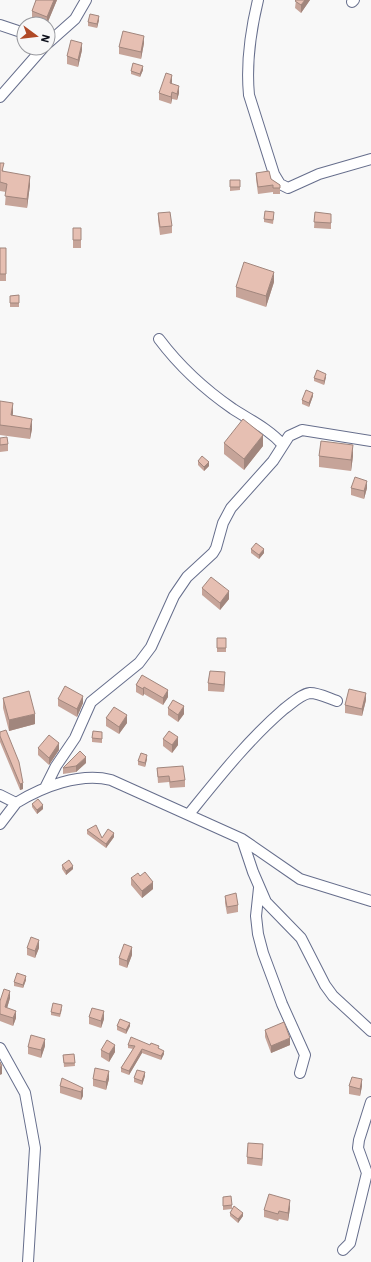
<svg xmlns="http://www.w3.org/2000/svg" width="371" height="1262" viewBox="0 0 371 1262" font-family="'IBM Plex Sans',sans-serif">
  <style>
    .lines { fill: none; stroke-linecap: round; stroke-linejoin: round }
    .minor-casing { stroke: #666e8c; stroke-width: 12 }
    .minor { stroke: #fff; stroke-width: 10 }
    .wall { fill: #c6a499 }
    .shaded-wall { fill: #a1867d }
    .building { fill: #e6bfb2; stroke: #a1867d }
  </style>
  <rect width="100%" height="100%" fill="#f8f8f8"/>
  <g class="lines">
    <defs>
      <path id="minor" d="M 258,0 C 251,29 246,64 249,95 L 274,174 L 280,184 L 288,188 L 319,174 L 371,159
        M 352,2 L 354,0
        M 0,25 L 24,33
        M 48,43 L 75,19 L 86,0
        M 0,97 L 43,48
        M 159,339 C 180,367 204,389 233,409 C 250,420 269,429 283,445
        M 45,788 L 56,766 L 75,738 L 91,702 L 139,663 L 151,647 L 174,596 L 187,577 L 213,553 L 216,548 L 223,523 L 231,508 L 273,461 L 289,436 L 302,430 L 371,441
        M 0,795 L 16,803 C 42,787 80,772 111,780 L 242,839 L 300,879 L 371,901
        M 189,814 C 219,777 248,740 284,709 C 291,704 301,694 310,693 C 319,693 328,698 337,701
        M 0,824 L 16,803
        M 242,839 L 253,872 L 266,902 L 301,938 L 325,985 L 333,996 L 371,1031
        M 259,888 L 256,916 L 258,934 L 263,953 L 282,1004 L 305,1055 L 300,1073
        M 0,1048 L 25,1093 L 35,1148 L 28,1262
        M 343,1250 L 350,1243 L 367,1173 L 358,1148 L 359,1140 L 371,1102"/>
    </defs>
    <!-- minor casing -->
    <use href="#minor" class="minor-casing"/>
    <!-- minor -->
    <use href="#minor" class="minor"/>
  </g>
  <!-- wall -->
  <path class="wall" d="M 36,0 L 57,0 L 47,24 L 32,18 L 32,11 Z
    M 296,0 L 310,0 L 301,13 L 295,8 Z
    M 99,20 L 97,28 L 88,26 L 88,22 Z
    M 144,43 L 141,59 L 119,54 L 119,47 Z
    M 82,50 L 78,67 L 67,64 L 67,56 Z
    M 143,70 L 140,77 L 131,74 L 131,71 Z
    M 172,82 L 172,84 L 179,93 L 177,100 L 172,99 L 171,104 L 159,100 L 159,93 Z
    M 0,163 L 4,172 L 30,185 L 27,208 L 5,205 L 6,192 L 0,191 Z
    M 256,173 L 271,179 L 280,185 L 280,194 L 273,194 L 273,192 L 258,194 L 256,179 Z
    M 230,180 L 240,180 L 240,190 L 230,191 Z
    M 315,212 L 331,220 L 331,229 L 314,228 Z
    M 158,213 L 172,226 L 172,233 L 160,235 L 158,220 Z
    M 274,216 L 273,224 L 264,222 L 264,219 Z
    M 73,228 L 81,228 L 81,248 L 73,248 Z
    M 0,248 L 6,248 L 6,281 L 0,281 Z
    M 274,282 L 266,307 L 236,297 L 236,287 Z
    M 19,295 L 19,307 L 10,307 L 10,296 Z
    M 326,377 L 324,385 L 314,381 L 314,378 Z
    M 313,396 L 309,407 L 302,404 L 302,400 Z
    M 0,401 L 13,413 L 12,416 L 32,429 L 30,439 L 0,435 Z
    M 0,438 L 8,444 L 8,451 L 0,452 Z
    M 224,443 L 263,446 L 244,470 L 224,454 Z
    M 319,456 L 353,456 L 351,471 L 319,467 Z
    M 198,461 L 209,466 L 204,471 L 198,465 Z
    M 351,488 L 367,488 L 364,499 L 351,495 Z
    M 251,549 L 264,553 L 259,559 L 251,553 Z
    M 202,588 L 229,599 L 220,610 L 202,595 Z
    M 217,638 L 226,638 L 226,652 L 217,652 Z
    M 142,675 L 168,697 L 163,705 L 144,694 L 143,696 L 136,692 L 136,685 Z
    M 225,680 L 224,692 L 208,691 L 208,683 Z
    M 3,698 L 35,724 L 9,731 L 3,708 Z
    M 58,699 L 83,703 L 77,717 L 58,706 Z
    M 366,700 L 362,716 L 345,713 L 345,705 Z
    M 168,708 L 184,714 L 178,722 L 168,715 Z
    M 106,718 L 127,723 L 119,734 L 106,726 Z
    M 0,732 L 23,789 L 20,790 L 0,742 Z
    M 102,735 L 102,743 L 92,742 L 92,738 Z
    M 163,739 L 178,745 L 172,753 L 163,746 Z
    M 38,748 L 59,750 L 49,765 L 38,755 Z
    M 147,759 L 145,767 L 138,765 L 138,761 Z
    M 86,763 L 76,772 L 63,774 L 63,768 Z
    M 157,768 L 185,780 L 185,787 L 170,788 L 169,782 L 158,783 Z
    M 32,804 L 43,809 L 37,814 L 32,807 Z
    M 87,830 L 102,838 L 114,837 L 106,848 L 87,834 Z
    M 62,865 L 73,869 L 66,875 L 62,869 Z
    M 140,876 L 153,889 L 142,898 L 131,885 L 131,878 Z
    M 225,896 L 238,905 L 238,912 L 227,914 L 225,903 Z
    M 27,948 L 39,948 L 35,958 L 27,955 Z
    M 132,955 L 127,968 L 119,965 L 119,958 Z
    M 26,980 L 23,988 L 14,986 L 14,982 Z
    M 10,998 L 7,1008 L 16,1018 L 13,1026 L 0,1021 L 0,1001 Z
    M 62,1009 L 60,1017 L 51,1015 L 51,1012 Z
    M 89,1017 L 104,1019 L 101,1028 L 89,1024 Z
    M 117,1026 L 130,1026 L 126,1034 L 117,1030 Z
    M 265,1030 L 290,1045 L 271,1053 L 265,1037 Z
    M 128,1045 L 159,1049 L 164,1054 L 161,1060 L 142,1053 L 129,1075 L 121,1072 L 121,1068 L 133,1049 L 128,1048 Z
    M 45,1046 L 41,1058 L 28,1054 L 28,1047 Z
    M 101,1050 L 115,1052 L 109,1062 L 101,1057 Z
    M 74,1054 L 75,1066 L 64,1067 L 63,1055 Z
    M 145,1076 L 142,1085 L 134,1082 L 134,1078 Z
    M 93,1079 L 109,1079 L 106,1090 L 93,1086 Z
    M 60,1086 L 83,1088 L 83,1096 L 81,1100 L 60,1093 Z
    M 349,1086 L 362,1086 L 360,1096 L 349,1094 Z
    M 263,1152 L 262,1166 L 247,1164 L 247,1157 Z
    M 223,1201 L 232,1205 L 232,1209 L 223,1210 Z
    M 290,1208 L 288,1221 L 279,1219 L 278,1221 L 264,1217 L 264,1210 Z
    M 230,1213 L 243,1216 L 238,1223 L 230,1216 Z"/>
  <!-- shaded-wall -->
  <path class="shaded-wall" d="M 54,0 L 57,0 L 47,24 L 47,17 Z
    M 305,0 L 310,0 L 301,13 L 301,5 Z
    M 99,16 L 99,20 L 97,28 L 97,24 Z
    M 144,36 L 144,43 L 141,59 L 141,52 Z
    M 82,43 L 82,50 L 78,67 L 78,60 Z
    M 143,66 L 143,70 L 140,77 L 140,74 Z
    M 172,75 L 172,82 L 170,90 L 170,83 Z
    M 179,86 L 179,93 L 177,100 L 177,94 Z
    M 172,92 L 172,99 L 171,104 L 171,97 Z
    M 30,176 L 30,185 L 27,208 L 27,199 Z
    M 274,272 L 274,282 L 266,307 L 266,296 Z
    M 326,374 L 326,377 L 324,385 L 324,381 Z
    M 313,393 L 313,396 L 309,407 L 309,403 Z
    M 13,403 L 13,413 L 11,425 L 11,415 Z
    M 32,419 L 32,429 L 30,439 L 30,429 Z
    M 263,435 L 263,446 L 244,470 L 244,459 Z
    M 353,445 L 353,456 L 351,471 L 351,460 Z
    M 209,462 L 209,466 L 204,471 L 204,467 Z
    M 367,481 L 367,488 L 364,499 L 364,491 Z
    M 264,549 L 264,553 L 259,559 L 259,555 Z
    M 229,591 L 229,599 L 220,610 L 220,603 Z
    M 225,672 L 225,680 L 224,692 L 224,685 Z
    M 144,687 L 144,694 L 143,696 L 143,689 Z
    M 168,690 L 168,697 L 163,705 L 163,698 Z
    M 366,693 L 366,700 L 362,716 L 362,709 Z
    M 83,696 L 83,703 L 77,717 L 77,709 Z
    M 184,706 L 184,714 L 178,722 L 178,715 Z
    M 35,714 L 35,724 L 9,731 L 9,720 Z
    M 127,715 L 127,723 L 119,734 L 119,727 Z
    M 178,737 L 178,745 L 172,753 L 172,745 Z
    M 59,743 L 59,750 L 49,765 L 49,758 Z
    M 147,755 L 147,759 L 145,767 L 145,763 Z
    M 86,757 L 86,763 L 76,772 L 76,766 Z
    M 23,783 L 23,789 L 20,790 L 20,784 Z
    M 43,805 L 43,809 L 37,814 L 37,810 Z
    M 114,833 L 114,837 L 106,848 L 106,844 Z
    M 73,866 L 73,869 L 66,875 L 66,871 Z
    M 153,882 L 153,889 L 142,898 L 142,891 Z
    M 39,940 L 39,948 L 35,958 L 35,951 Z
    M 132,947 L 132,955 L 127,968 L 127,961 Z
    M 26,976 L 26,980 L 23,988 L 23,985 Z
    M 10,991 L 10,998 L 5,1015 L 5,1007 Z
    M 16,1011 L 16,1018 L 13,1026 L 13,1018 Z
    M 104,1011 L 104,1019 L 101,1028 L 101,1021 Z
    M 130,1023 L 130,1026 L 126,1034 L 126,1030 Z
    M 290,1038 L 290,1045 L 271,1053 L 271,1046 Z
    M 45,1039 L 45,1046 L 41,1058 L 41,1050 Z
    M 115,1045 L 115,1052 L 109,1062 L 109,1054 Z
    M 142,1049 L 142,1053 L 129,1075 L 129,1071 Z
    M 164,1051 L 164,1054 L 161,1060 L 161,1056 Z
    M 2,1066 L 2,1074 L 0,1075 L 0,1067 Z
    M 109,1071 L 109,1079 L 106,1090 L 106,1082 Z
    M 145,1072 L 145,1076 L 142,1085 L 142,1081 Z
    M 362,1079 L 362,1086 L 360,1096 L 360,1089 Z
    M 83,1088 L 83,1096 L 81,1100 L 81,1092 Z
    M 263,1144 L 263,1152 L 262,1166 L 262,1159 Z
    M 290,1200 L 290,1208 L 288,1221 L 288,1213 Z
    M 243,1213 L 243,1216 L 238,1223 L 238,1219 Z"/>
  <!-- building -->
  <path class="building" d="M 36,0 L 54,0 L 47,17 L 32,11 Z
    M 296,0 L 305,0 L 301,5 L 295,1 Z
    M 90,14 L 99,16 L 97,24 L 88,22 Z
    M 123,31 L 144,36 L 141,52 L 119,47 Z
    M 71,40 L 82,43 L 78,60 L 67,56 Z
    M 133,63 L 143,66 L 140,74 L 131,71 Z
    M 166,73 L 172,75 L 170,83 L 179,86 L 177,94 L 172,92 L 171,97 L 159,93 Z
    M 0,163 L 4,163 L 2,171 L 30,176 L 27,199 L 5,196 L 7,184 L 0,182 Z
    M 269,171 L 271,179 L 280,185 L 280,188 L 273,188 L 273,185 L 258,187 L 256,173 Z
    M 230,180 L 240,180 L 240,187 L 230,187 Z
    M 265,211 L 274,212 L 273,220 L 264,219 Z
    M 170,212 L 172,226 L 160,227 L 158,213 Z
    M 315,212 L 331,214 L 331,223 L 314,222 Z
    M 73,228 L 81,228 L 81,240 L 73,240 Z
    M 0,248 L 6,248 L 6,274 L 0,274 Z
    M 244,262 L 274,272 L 266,296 L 236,287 Z
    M 19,295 L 19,303 L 10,303 L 10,296 Z
    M 317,370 L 326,374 L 324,381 L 314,378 Z
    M 306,390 L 313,393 L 309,403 L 302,400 Z
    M 0,401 L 13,403 L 11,415 L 32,419 L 30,429 L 0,425 Z
    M 243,419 L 263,435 L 244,459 L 224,443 Z
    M 7,437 L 8,444 L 0,445 L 0,438 Z
    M 321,441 L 353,445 L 351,460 L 319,456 Z
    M 202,456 L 209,462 L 204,467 L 198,461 Z
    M 355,477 L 367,481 L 364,491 L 351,488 Z
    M 256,543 L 264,549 L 259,555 L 251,549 Z
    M 211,577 L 229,591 L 220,603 L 202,588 Z
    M 217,638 L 226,638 L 226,648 L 217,648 Z
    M 210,671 L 225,672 L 224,685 L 208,683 Z
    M 142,675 L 168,690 L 163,698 L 144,687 L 143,689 L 136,685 Z
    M 65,686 L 83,696 L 77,709 L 58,699 Z
    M 349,689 L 366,693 L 362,709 L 345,705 Z
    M 29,691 L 35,714 L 9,720 L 3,698 Z
    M 173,700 L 184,706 L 178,715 L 168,708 Z
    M 114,707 L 127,715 L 119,727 L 106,718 Z
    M 6,730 L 19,762 L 23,783 L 20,784 L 0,736 L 0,732 Z
    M 93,731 L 102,732 L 102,739 L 92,738 Z
    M 169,731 L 178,737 L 172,745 L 163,739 Z
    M 49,735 L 59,743 L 49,758 L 38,748 Z
    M 80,751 L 86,757 L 76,766 L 63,768 Z
    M 141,753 L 147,755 L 145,763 L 138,761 Z
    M 183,766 L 185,780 L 170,782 L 169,776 L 158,777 L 157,768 Z
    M 38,799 L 43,805 L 37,810 L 32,804 Z
    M 96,825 L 102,838 L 108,829 L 114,833 L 106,844 L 87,830 Z
    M 69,860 L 73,866 L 66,871 L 62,865 Z
    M 145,872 L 153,882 L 142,891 L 131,878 L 138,873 L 140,876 Z
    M 236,893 L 238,905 L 227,907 L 225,896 Z
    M 31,937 L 39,940 L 35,951 L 27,948 Z
    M 124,944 L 132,947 L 127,961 L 119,958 Z
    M 17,973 L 26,976 L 23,985 L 14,982 Z
    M 4,989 L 10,991 L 5,1007 L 16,1011 L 13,1018 L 0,1014 L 0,1001 Z
    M 53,1003 L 62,1005 L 60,1014 L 51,1012 Z
    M 92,1008 L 104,1011 L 101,1021 L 89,1017 Z
    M 120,1019 L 130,1023 L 126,1030 L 117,1026 Z
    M 284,1022 L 290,1038 L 271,1046 L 265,1030 Z
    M 31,1035 L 45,1039 L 41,1050 L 28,1047 Z
    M 131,1037 L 150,1045 L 151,1043 L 159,1046 L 158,1048 L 164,1051 L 161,1056 L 142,1049 L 129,1071 L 121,1068 L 135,1046 L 128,1045 Z
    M 107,1040 L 115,1045 L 109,1054 L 101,1050 Z
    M 74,1054 L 75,1063 L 64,1063 L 63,1055 Z
    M 0,1062 L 2,1066 L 0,1067 Z
    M 95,1068 L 109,1071 L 106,1082 L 93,1079 Z
    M 137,1070 L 145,1072 L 142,1081 L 134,1078 Z
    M 352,1077 L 362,1079 L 360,1089 L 349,1086 Z
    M 62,1078 L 83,1088 L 81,1092 L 60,1086 Z
    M 248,1143 L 263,1144 L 262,1159 L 247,1157 Z
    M 269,1194 L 290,1200 L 288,1213 L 279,1211 L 278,1214 L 264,1210 Z
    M 231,1196 L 232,1205 L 223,1206 L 223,1197 Z
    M 234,1206 L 243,1213 L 238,1219 L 230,1213 Z"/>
  <!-- north arrow -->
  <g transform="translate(36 36) rotate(105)"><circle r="19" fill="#f8f8f8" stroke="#999a9f"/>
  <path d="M0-3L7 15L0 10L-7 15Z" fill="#b04926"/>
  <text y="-6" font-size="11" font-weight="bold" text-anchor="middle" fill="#0b0e19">N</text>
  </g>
</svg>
